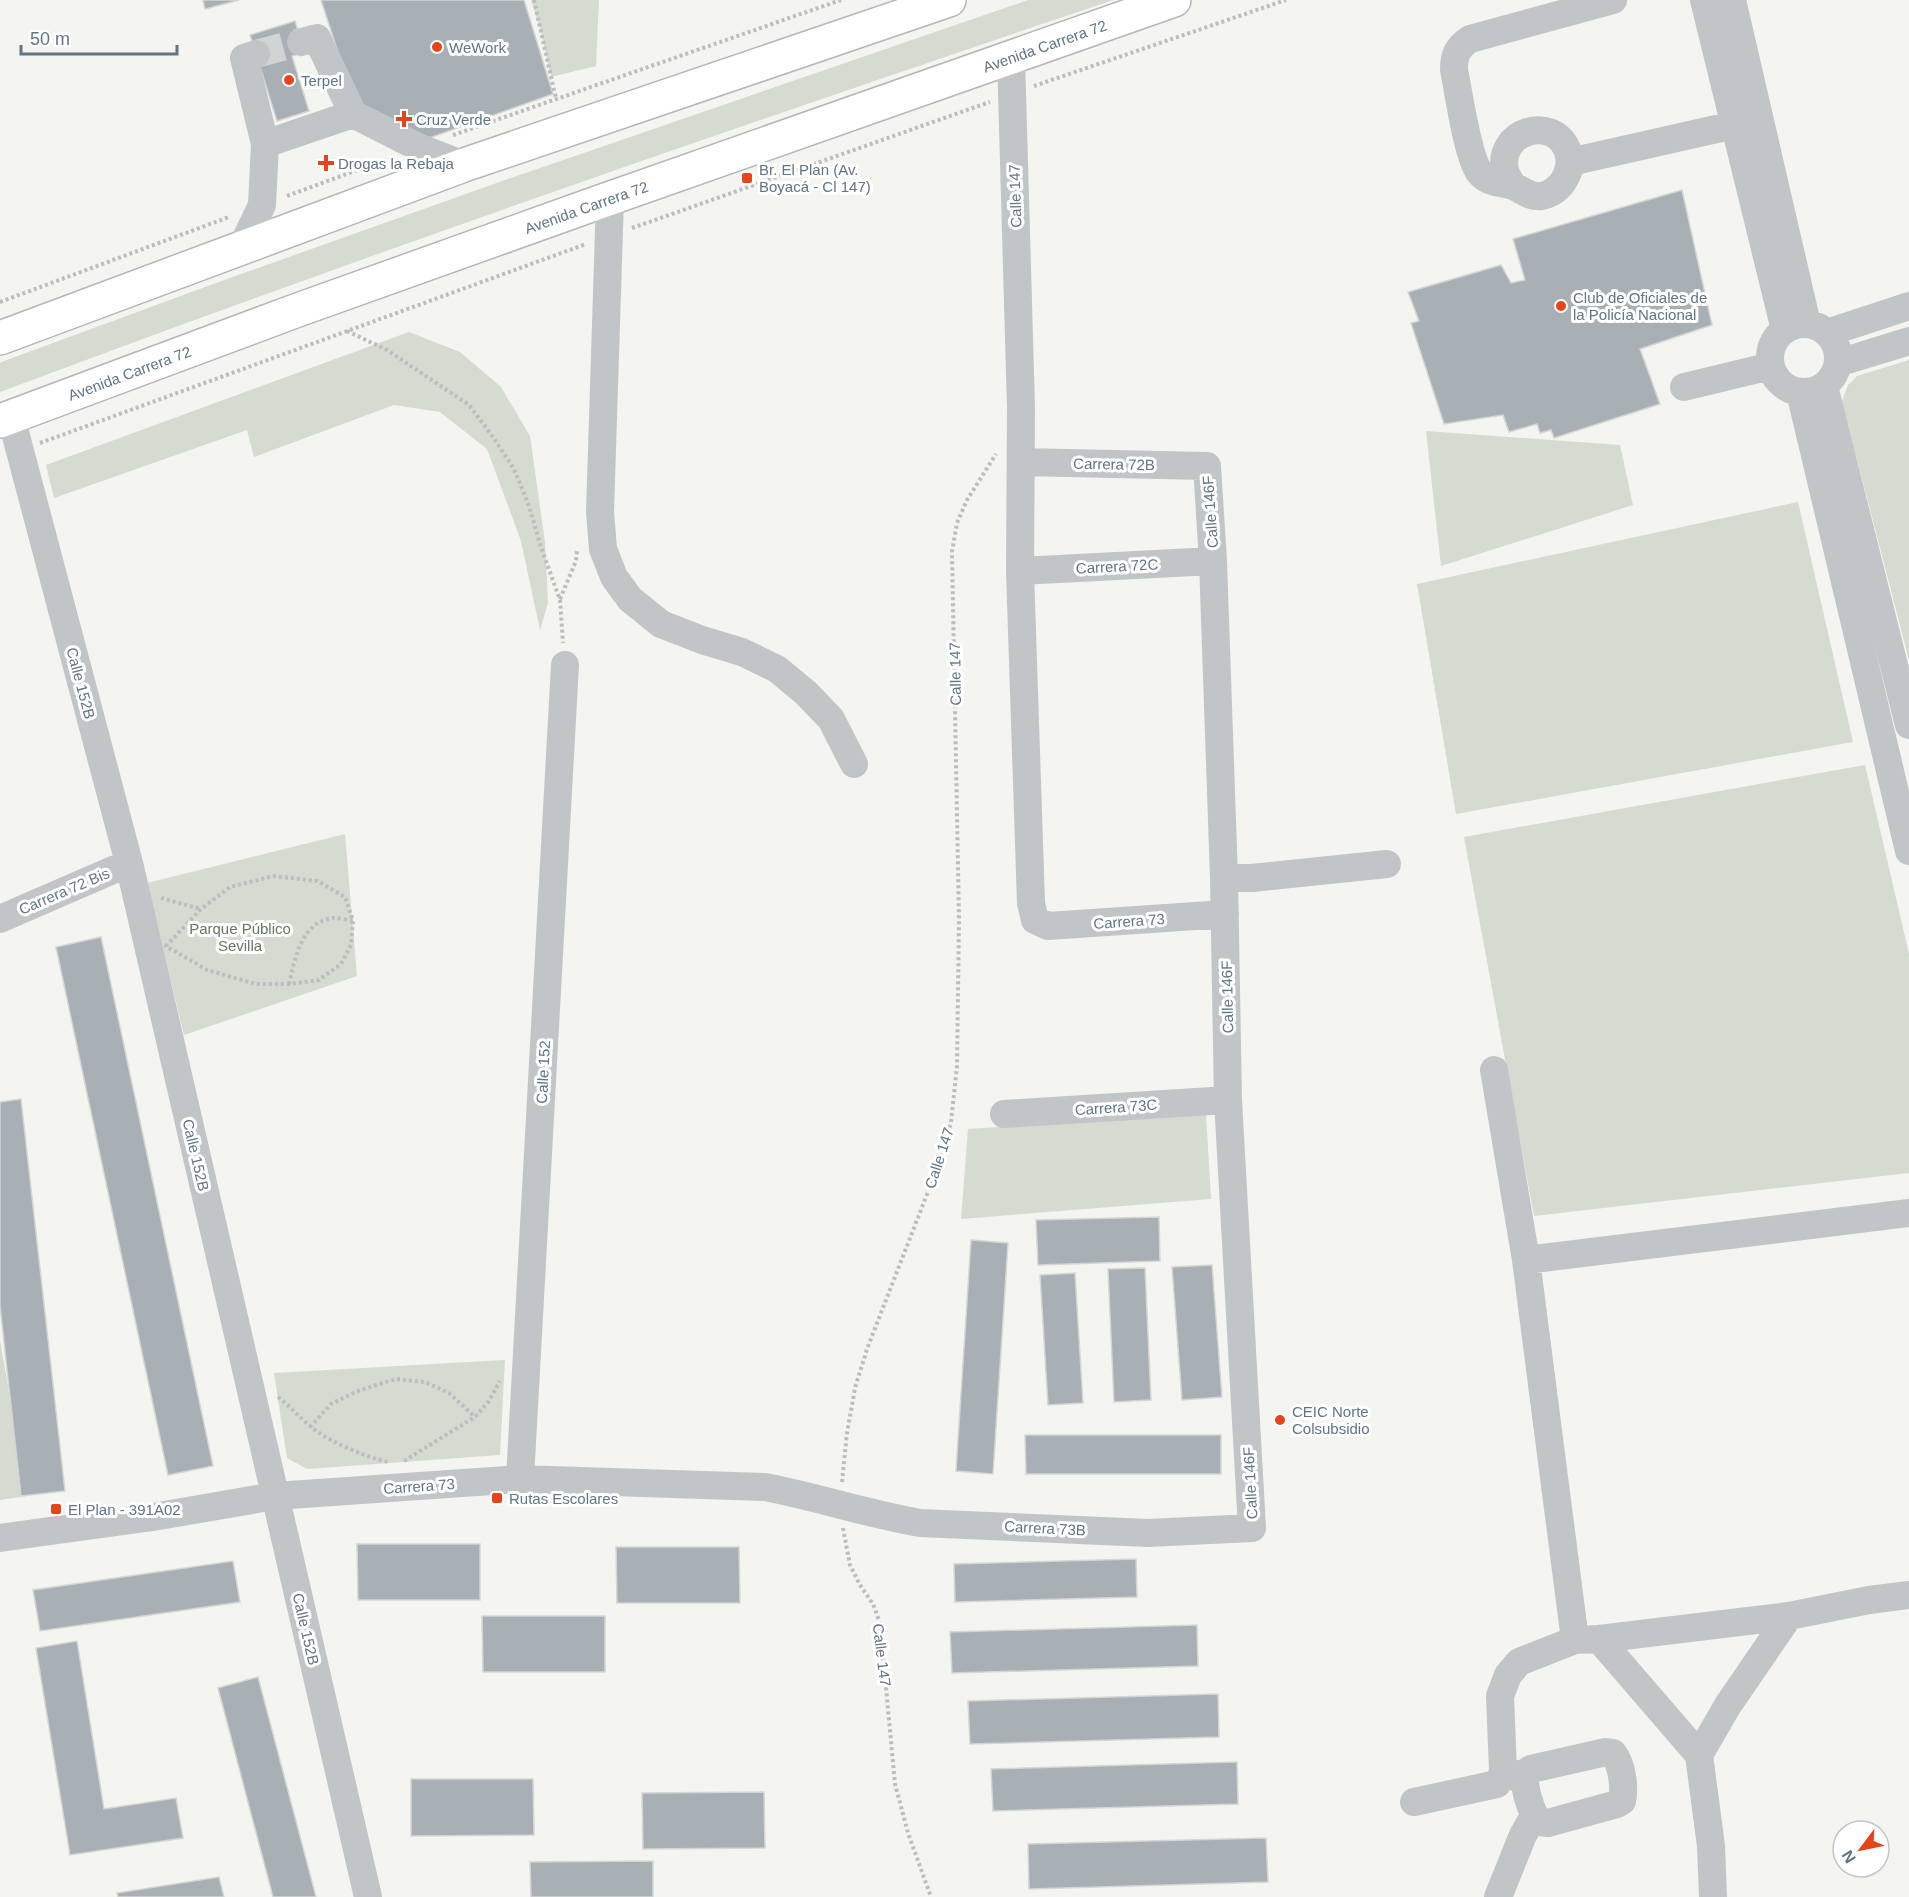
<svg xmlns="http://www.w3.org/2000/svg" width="1909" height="1897" viewBox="0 0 1909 1897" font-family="Helvetica,sans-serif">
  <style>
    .green { fill: #d5dbd1 }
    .building { fill: #a8b0b5; stroke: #d5d5d3; stroke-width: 1.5 }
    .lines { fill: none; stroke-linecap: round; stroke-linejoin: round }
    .minor-tunnel { stroke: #d0d4d4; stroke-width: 28; stroke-dasharray: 28 14; stroke-linecap: butt }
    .highway-casing { stroke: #b4b7ba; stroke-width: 36 }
    .path { stroke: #bbbdbf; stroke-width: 4; stroke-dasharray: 3 3; stroke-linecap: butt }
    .minor { stroke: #c1c5c8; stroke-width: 28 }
    .highway { stroke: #fff; stroke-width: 33 }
    .poi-dot { fill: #e8441c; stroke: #fff; stroke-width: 2 }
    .labels { text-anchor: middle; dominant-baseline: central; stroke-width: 6; stroke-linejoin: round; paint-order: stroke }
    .street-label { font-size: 15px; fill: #627582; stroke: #fff }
    .poi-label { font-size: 15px; fill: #627582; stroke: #fff; text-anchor: start }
    .park-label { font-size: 15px; fill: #677961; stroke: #fff }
  </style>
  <rect width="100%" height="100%" fill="#f4f4f0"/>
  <!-- green -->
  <path class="green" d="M 531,0 L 599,0 L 596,66 L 551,77 L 540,28 Z
    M 1028,0 L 1113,0 C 740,126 368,254 0,392 L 0,363 L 4,361 L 227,279 L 511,178 Z
    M 409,332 L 460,352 L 501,387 L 530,436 L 545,542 L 548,603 L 540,630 L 521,541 L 487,449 L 440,412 L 394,405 L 254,457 L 247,430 L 54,498 L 46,465 Z
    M 1909,360 L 1909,660 L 1842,401 L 1848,385 L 1857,376 Z
    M 1426,431 L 1620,445 L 1633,505 L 1441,566 Z
    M 1798,502 L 1853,742 L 1456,814 L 1417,584 Z
    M 1865,765 L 1909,954 L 1909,1173 L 1534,1216 L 1464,837 Z
    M 345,834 L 357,976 L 184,1035 L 147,883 Z
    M 1206,1114 L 1211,1199 L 961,1219 L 968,1129 Z
    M 0,1340 L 27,1496 L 0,1500 Z
    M 505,1360 L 500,1455 L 307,1469 L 287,1458 L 274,1373 Z"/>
  <!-- building -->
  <path class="building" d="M 203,0 L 239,0 L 205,9 Z
    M 321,0 L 524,0 L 553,94 L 421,141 L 356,108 Z
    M 295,21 L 305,52 L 292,56 L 309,111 L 277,121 L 250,35 Z
    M 1682,190 L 1712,325 L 1640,349 L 1660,404 L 1554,438 L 1551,430 L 1540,433 L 1537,424 L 1509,432 L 1503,415 L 1444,424 L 1411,323 L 1419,321 L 1408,292 L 1501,265 L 1511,283 L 1525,280 L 1513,239 Z
    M 101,937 L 213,1466 L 168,1475 L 56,947 Z
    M 21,1099 L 65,1491 L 21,1496 L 0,1306 L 0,1102 Z
    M 1159,1217 L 1160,1261 L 1038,1265 L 1036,1220 Z
    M 971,1240 L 1008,1243 L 993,1474 L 956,1471 Z
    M 1212,1265 L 1222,1397 L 1182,1400 L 1172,1267 Z
    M 1145,1268 L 1151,1400 L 1114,1402 L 1108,1269 Z
    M 1075,1273 L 1083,1403 L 1048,1405 L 1040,1275 Z
    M 1025,1435 L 1221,1435 L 1221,1474 L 1026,1474 Z
    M 357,1544 L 480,1544 L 480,1600 L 358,1600 Z
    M 616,1547 L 739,1547 L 740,1603 L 617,1603 Z
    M 1136,1559 L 1137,1597 L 955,1602 L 954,1564 Z
    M 233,1561 L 240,1602 L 40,1631 L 33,1590 Z
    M 482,1616 L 605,1616 L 605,1672 L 483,1672 Z
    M 1197,1625 L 1198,1666 L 952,1673 L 950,1632 Z
    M 77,1641 L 104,1809 L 176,1798 L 183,1838 L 70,1855 L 36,1648 Z
    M 258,1677 L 316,1897 L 273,1897 L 218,1688 Z
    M 1218,1694 L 1219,1737 L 970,1744 L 968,1701 Z
    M 1237,1762 L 1238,1804 L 993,1811 L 991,1769 Z
    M 411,1779 L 533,1779 L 534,1835 L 411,1836 Z
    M 764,1792 L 765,1848 L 643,1849 L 642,1793 Z
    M 1266,1838 L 1268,1882 L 1029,1889 L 1028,1844 Z
    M 653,1861 L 653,1897 L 531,1897 L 530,1862 Z
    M 219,1877 L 224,1897 L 118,1897 L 117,1893 Z"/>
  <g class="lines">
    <!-- minor-tunnel -->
    <path class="minor-tunnel" d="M 256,54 L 301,42"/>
    <defs>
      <g id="highway">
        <path d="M 0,338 L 464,165 L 949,0"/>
        <path id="s1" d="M 0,421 L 295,311 L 594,204 L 1174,0"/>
      </g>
    </defs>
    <!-- highway casing -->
    <use href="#highway" class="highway-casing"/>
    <!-- path -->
    <path class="path" d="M 534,0 L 556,99
      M 1034,86 L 1286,0
      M 453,135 L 841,0
      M 287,196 L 387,159
      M 632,228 L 990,102
      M 0,302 L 229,217
      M 347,331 L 387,350 L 469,405 L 493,437 L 514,469 L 529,506 L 541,547 L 560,600 L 563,643
      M 40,443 L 586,244
      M 560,599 L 576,561 L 577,550
      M 273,876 L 317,881 L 345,897 L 353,921 L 351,945 L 341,964 L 319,980 L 289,984 L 256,984 L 207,970 L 166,946 L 201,909 L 230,887 Z
      M 161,898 L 201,909
      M 289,984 C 295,959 301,921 334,918 C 340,918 347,920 353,921
      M 278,1397 C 290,1406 298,1416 309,1425 C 326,1441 366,1457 388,1462
      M 310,1427 L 331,1404 L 360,1390 L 396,1379 L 425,1382 L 449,1393 L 475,1417
      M 404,1461 L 475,1417 L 489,1401 L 500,1381
      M 842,1482 L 847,1433 L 855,1388 L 867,1349 L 938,1166 L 951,1122 L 957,1066 L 959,919 L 952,552 L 957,523 L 967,500 L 996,454
      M 843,1528 L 850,1565 L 860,1585 L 873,1604 L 880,1623 L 895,1784 L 908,1833 L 931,1897"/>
    <!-- minor -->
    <path class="minor" d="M 1704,0 L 1785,330
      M 1732,0 L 1807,324
      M 301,42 L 317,38 L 353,114
      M 256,54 L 244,58 L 265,144
      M 1011,57 L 1021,408 L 1020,571 L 1031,903 L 1035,920 L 1048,926 L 1225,914
      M 1570,162 L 1752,121
      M 1513,186 C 1510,181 1506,175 1505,170 C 1497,132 1551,114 1567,149 C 1575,168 1563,191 1542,196 C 1530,198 1523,190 1513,186 C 1501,182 1487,183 1479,172 C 1467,154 1459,94 1454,70 C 1454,55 1457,48 1470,39 L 1613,0
      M 610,199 L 600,512 L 603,549 L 614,577 L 630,599 L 661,624 L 702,640 L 742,652 L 777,669 L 806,693 L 831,719 L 854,764
      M 241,249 L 262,205 L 265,144 L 353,114 L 418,147 L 464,165
      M1770 358a34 34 0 1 1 68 0a34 34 0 1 1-68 0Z
      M 1827,333 L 1909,306
      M 1838,363 L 1909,341
      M 1824,386 L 1909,725
      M 1684,387 L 1771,366
      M 1800,392 L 1909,851
      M 11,417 L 129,863 L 368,1897
      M 1020,571 L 1213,561
      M 1224,878 L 1252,878 L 1387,864
      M 0,919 L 129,863
      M 1494,1070 L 1526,1260 L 1575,1640
      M 1004,1114 L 1228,1100
      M 1526,1260 L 1909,1213
      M 520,1479 L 565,665
      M 0,1538 L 153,1517 L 275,1496 L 520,1479 L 765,1487 C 817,1497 868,1514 920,1523 L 1148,1533 L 1252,1528 L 1228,1100 L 1224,878 L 1213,561 L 1207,466 L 1021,462
      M 1599,1639 L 1699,1755 L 1711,1846 L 1713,1897
      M 1699,1755 L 1728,1705 L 1789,1616
      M 1501,1778 L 1525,1773 L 1531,1769 L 1606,1752 L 1613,1753 C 1622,1764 1625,1787 1622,1801 L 1617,1804 L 1548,1823 L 1539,1822 C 1531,1813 1523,1785 1525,1773
      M 1414,1802 L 1497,1784 L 1501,1778 L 1503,1770 L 1500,1696 L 1508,1675 L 1519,1662 L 1575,1640 L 1599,1639 L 1789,1616 L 1869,1600 L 1909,1595
      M 1498,1897 L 1523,1835 L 1534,1816"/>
    <!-- highway -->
    <use href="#highway" class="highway"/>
  </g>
  <!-- markers -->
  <g class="poi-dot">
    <circle cx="437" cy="47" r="6"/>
    <circle cx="289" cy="80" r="6"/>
    <path d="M401 110h6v6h6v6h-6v6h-6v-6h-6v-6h6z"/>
    <path d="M323 154h6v6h6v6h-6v6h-6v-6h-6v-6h6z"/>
    <rect x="741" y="172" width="12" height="12" rx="3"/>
    <circle cx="1561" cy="306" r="6"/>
    <circle cx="1280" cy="1420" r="6"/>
    <rect x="491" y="1492" width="12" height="12" rx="3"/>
    <rect x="50" y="1503" width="12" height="12" rx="3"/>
  </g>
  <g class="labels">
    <!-- street labels -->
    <g class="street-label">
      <text stroke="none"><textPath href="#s1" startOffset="1110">Avenida Carrera 72</textPath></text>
      <text transform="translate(1015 196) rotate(-92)">Calle 147</text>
      <text stroke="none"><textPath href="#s1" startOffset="624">Avenida Carrera 72</textPath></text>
      <text stroke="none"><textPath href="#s1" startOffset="138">Avenida Carrera 72</textPath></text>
      <text transform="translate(1114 464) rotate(1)">Carrera 72B</text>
      <text transform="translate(1210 512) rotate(-94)">Calle 146F</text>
      <text transform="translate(1117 566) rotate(-3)">Carrera 72C</text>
      <text transform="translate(955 674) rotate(-91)">Calle 147</text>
      <text transform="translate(81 683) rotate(75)">Calle 152B</text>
      <text transform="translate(64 891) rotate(-23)">Carrera 72 Bis</text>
      <text transform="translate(1129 921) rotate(-4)">Carrera 73</text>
      <text transform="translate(1227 997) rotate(-91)">Calle 146F</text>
      <text transform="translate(543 1072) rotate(-87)">Calle 152</text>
      <text transform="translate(1116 1107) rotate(-4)">Carrera 73C</text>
      <text transform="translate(196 1155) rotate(77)">Calle 152B</text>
      <text transform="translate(939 1158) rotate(-72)">Calle 147</text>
      <text transform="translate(1250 1483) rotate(-93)">Calle 146F</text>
      <text transform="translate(419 1486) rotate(-4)">Carrera 73</text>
      <text transform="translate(1045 1528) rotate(3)">Carrera 73B</text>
      <text transform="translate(306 1629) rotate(77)">Calle 152B</text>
      <text transform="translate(882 1655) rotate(83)">Calle 147</text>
    </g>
    <!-- poi labels -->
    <g class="poi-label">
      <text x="449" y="47">WeWork</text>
      <text x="301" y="80">Terpel</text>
      <text x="416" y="119">Cruz Verde</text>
      <text x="338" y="163">Drogas la Rebaja</text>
      <text x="759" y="169">Br. El Plan (Av.<tspan x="759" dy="17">Boyacá - Cl 147)</tspan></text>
      <text x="1573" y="297">Club de Oficiales de<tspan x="1573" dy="17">la Policía Nacional</tspan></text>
      <text x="1292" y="1411">CEIC Norte<tspan x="1292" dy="17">Colsubsidio</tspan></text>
      <text x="509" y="1498">Rutas Escolares</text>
      <text x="68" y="1509">El Plan - 391A02</text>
    </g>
    <!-- park labels -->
    <g class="park-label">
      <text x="240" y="928">Parque Público<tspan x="240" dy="17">Sevilla</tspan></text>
    </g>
  </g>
  <!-- north arrow -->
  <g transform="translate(1861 1849) rotate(238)"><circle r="28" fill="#ffffff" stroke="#c0c8cd" stroke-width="1.5"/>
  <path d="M0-4.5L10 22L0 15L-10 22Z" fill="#e8441c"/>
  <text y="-9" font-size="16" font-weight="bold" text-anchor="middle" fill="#627582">N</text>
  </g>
  <!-- scale -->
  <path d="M21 45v9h156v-9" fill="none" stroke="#627582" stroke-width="3"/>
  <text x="30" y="45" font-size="18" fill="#627582" stroke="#ffffff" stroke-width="4.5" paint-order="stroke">50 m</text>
</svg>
